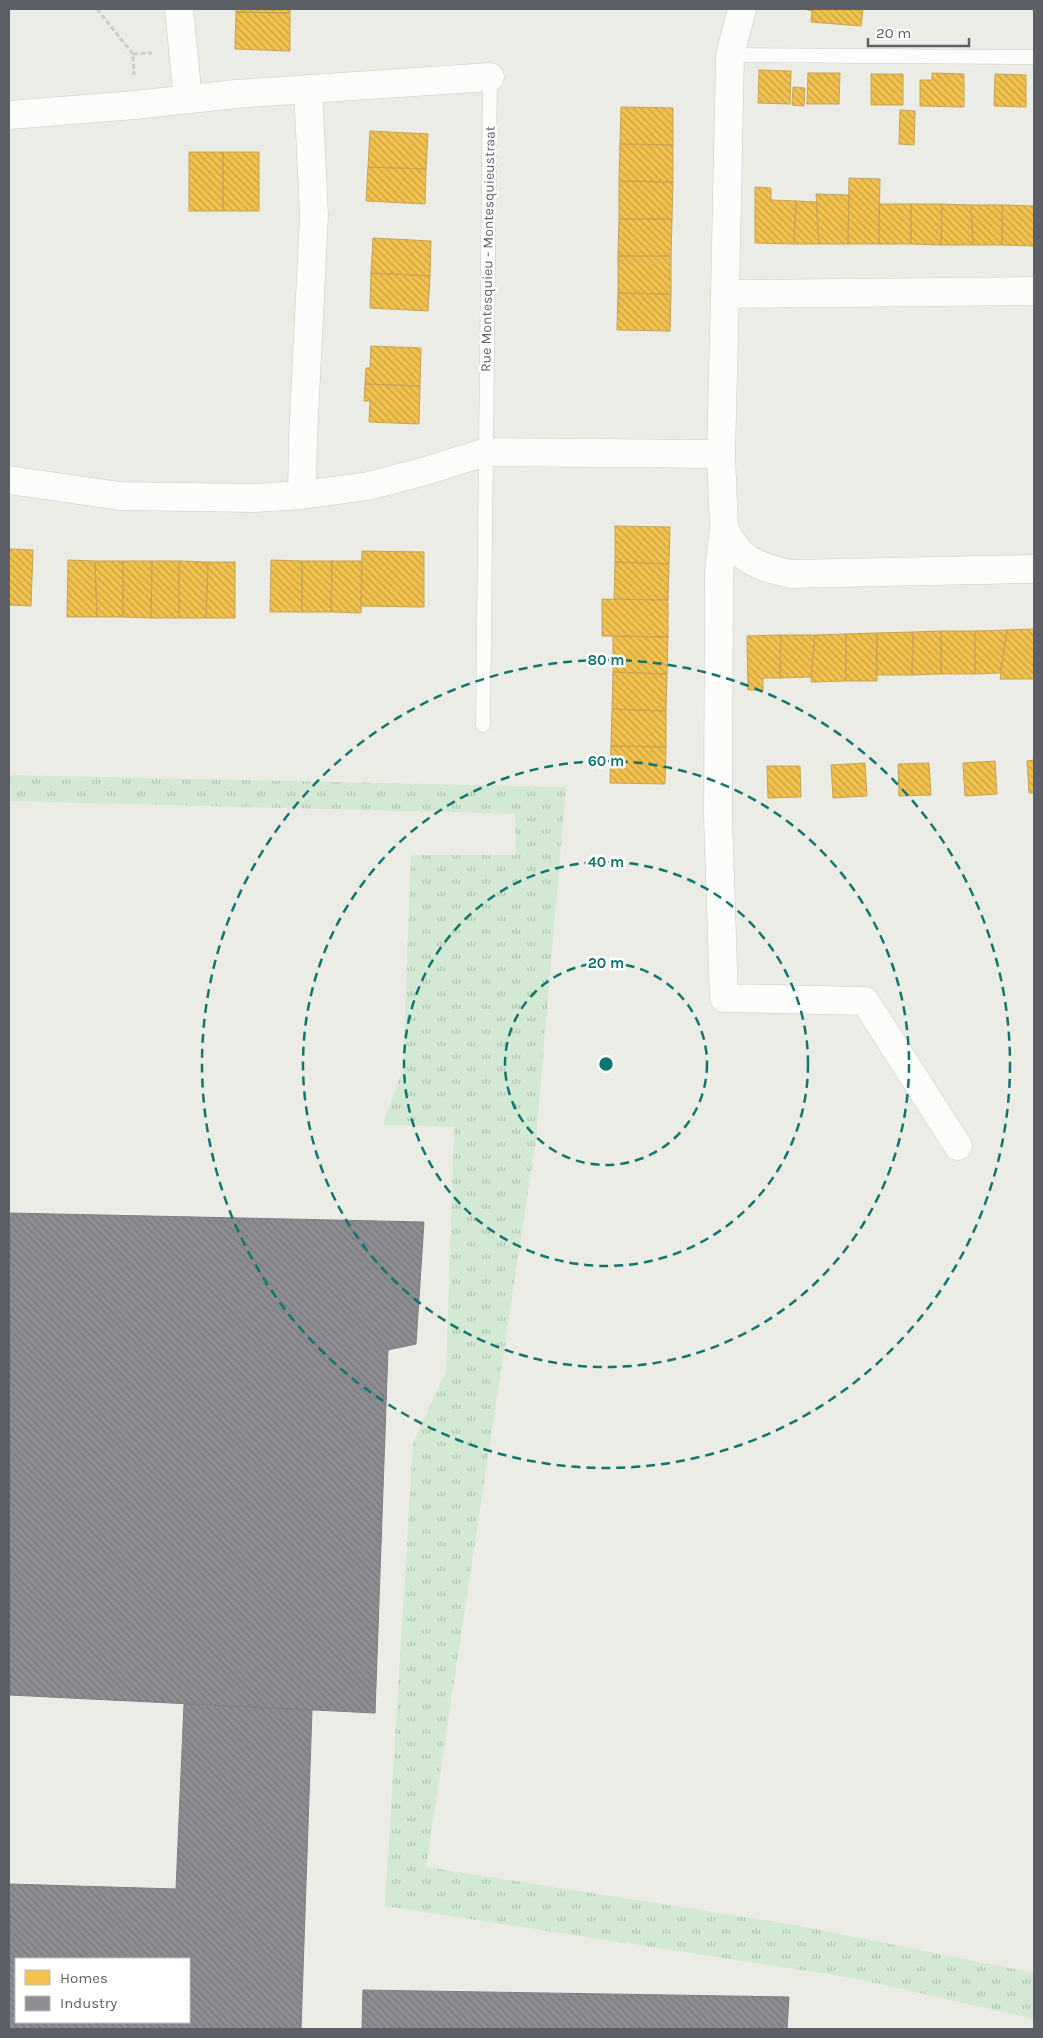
<svg xmlns="http://www.w3.org/2000/svg" width="1043" height="2038" viewBox="0 0 1043 2038" font-family="Karla,sans-serif">
  <style>
    .grass { fill: url(#grass-tufts) }
    .homes { fill: url(#homes-back-hatch); stroke: #c5a455 }
    .industry { fill: url(#industry-back-hatch); stroke: #7e7f84; fill-rule: evenodd }
    .lines { fill: none; stroke-linecap: round; stroke-linejoin: round }
    .service-casing { stroke: #c8c9c7; stroke-width: 15 }
    .minor-casing { stroke: #c8c9c7; stroke-width: 29 }
    .path { stroke: #c9cdcb; stroke-width: 3; stroke-dasharray: 5 2.5; stroke-linecap: butt }
    .service { stroke: #fcfcfb; stroke-width: 14 }
    .minor { stroke: #fcfcfb; stroke-width: 28 }
    .ring { fill: none; stroke: #0f766e; stroke-width: 2.5; stroke-dasharray: 9 6 }
    .labels { text-anchor: middle; dominant-baseline: central; stroke-width: 5; stroke-linejoin: round; paint-order: stroke }
    .street-label { font-size: 14px; fill: #5c5f65; stroke: #fff }
    .centre { fill: #0f766e; stroke: #fff; stroke-width: 2.5 }
    .ring-label { font-size: 15px; text-anchor: middle; font-weight: bold; fill: #0f766e; stroke: #fff; stroke-width: 5; stroke-linejoin: round; paint-order: stroke }
  </style>
  <defs>
    <pattern id="grass-tufts" width="24" height="20" patternUnits="userSpaceOnUse" patternTransform="scale(1.25)"><rect width="24" height="20" fill="#d4e9d4"/><path d="M3 7l-1-3M5 7V3M7 7l1-3M15 17l-1-3M17 17v-4M19 17l1-3" fill="none" stroke="#afc0b0"/></pattern>
    <pattern id="homes-back-hatch" width="6" height="6" patternUnits="userSpaceOnUse" patternTransform="scale(1.25)"><rect width="6" height="6" fill="#f2c14e"/><path d="M-1 5l2 2M0 0l6 6M5-1l2 2" fill="none" stroke="#c7a044"/></pattern>
    <pattern id="industry-back-hatch" width="6" height="6" patternUnits="userSpaceOnUse" patternTransform="scale(1.25)"><rect width="6" height="6" fill="#8d8d92"/><path d="M-1 5l2 2M0 0l6 6M5-1l2 2" fill="none" stroke="#76767b"/></pattern>
  </defs>
  <rect width="100%" height="100%" fill="#ecece7"/>
  <!-- grass -->
  <path class="grass" d="M 9,775 L 566,787 L 536,1139 L 426,1867 L 796,1925 L 1034,1973 L 1034,2019 L 853,1978 L 385,1906 L 413,1443 L 446,1371 L 454,1127 L 383,1125 L 403,1068 L 411,855 L 516,855 L 515,814 L 9,801 Z"/>
  <!-- homes -->
  <path class="homes" d="M 236,9 L 290,9 L 290,13 L 236,12 Z
    M 804,9 L 863,9 L 861,26 L 811,22 L 812,11 Z
    M 236,12 L 290,13 L 290,51 L 235,49 Z
    M 759,70 L 791,71 L 790,104 L 758,103 Z
    M 808,73 L 840,73 L 839,104 L 807,104 Z
    M 932,73 L 964,74 L 964,107 L 920,106 L 920,80 L 932,80 Z
    M 871,74 L 903,74 L 903,105 L 871,105 Z
    M 995,74 L 1026,75 L 1026,107 L 994,106 Z
    M 793,87 L 805,88 L 804,106 L 792,105 Z
    M 621,107 L 673,108 L 673,145 L 620,144 Z
    M 900,110 L 915,111 L 914,145 L 899,144 Z
    M 370,131 L 428,134 L 426,169 L 368,167 Z
    M 620,144 L 673,145 L 673,182 L 619,181 Z
    M 189,152 L 223,152 L 223,211 L 189,211 Z
    M 223,152 L 259,152 L 259,211 L 223,211 Z
    M 368,167 L 426,169 L 425,204 L 366,201 Z
    M 849,178 L 880,179 L 879,244 L 848,244 Z
    M 619,181 L 673,182 L 672,219 L 619,219 Z
    M 755,187 L 771,188 L 771,200 L 796,201 L 794,244 L 755,243 Z
    M 816,194 L 849,195 L 848,244 L 819,244 Z
    M 796,201 L 816,202 L 819,244 L 794,244 Z
    M 879,204 L 911,204 L 911,244 L 879,244 Z
    M 911,204 L 942,204 L 941,245 L 911,244 Z
    M 942,204 L 971,205 L 973,245 L 941,245 Z
    M 971,205 L 1002,205 L 1002,245 L 973,245 Z
    M 1002,205 L 1034,206 L 1034,246 L 1002,245 Z
    M 619,219 L 672,219 L 671,256 L 618,256 Z
    M 373,238 L 431,241 L 430,276 L 371,273 Z
    M 618,256 L 671,256 L 671,294 L 618,293 Z
    M 371,273 L 430,276 L 428,311 L 370,308 Z
    M 618,293 L 671,294 L 670,331 L 617,330 Z
    M 371,346 L 421,348 L 420,386 L 365,384 L 366,368 L 370,368 Z
    M 365,384 L 420,386 L 419,424 L 369,422 L 370,401 L 364,401 Z
    M 615,526 L 670,527 L 669,564 L 615,562 Z
    M 9,549 L 33,550 L 31,606 L 9,605 Z
    M 362,551 L 424,552 L 424,607 L 361,606 Z
    M 68,560 L 95,561 L 97,617 L 67,617 Z
    M 271,560 L 302,561 L 302,612 L 270,612 Z
    M 95,561 L 123,561 L 123,617 L 97,617 Z
    M 123,561 L 152,561 L 151,618 L 123,617 Z
    M 152,561 L 179,561 L 179,618 L 151,618 Z
    M 179,561 L 208,562 L 206,618 L 179,618 Z
    M 302,561 L 332,561 L 331,612 L 302,612 Z
    M 332,561 L 362,561 L 361,613 L 331,612 Z
    M 208,562 L 235,562 L 235,618 L 206,618 Z
    M 615,562 L 669,564 L 668,600 L 614,599 Z
    M 602,599 L 668,600 L 668,637 L 602,636 Z
    M 1034,629 L 1034,679 L 1000,679 L 1007,630 Z
    M 1007,630 L 1000,673 L 975,674 L 975,631 Z
    M 941,631 L 975,631 L 975,674 L 941,674 Z
    M 941,631 L 941,674 L 912,675 L 913,632 Z
    M 913,632 L 912,675 L 876,675 L 877,633 Z
    M 877,633 L 877,681 L 846,681 L 846,634 Z
    M 846,634 L 846,681 L 811,682 L 815,635 Z
    M 781,635 L 815,635 L 811,677 L 780,678 Z
    M 781,635 L 780,678 L 763,678 L 763,690 L 748,690 L 747,636 Z
    M 613,636 L 668,637 L 667,674 L 613,672 Z
    M 613,672 L 667,674 L 666,711 L 612,709 Z
    M 612,709 L 666,711 L 666,747 L 611,746 Z
    M 611,746 L 666,747 L 665,784 L 610,783 Z
    M 1034,760 L 1034,793 L 1029,793 L 1027,761 Z
    M 995,761 L 997,794 L 965,796 L 963,763 Z
    M 865,763 L 867,796 L 833,798 L 831,765 Z
    M 929,763 L 931,795 L 899,796 L 898,764 Z
    M 767,766 L 800,766 L 801,797 L 768,798 Z"/>
  <!-- industry -->
  <path class="industry" d="M 9,1213 L 424,1222 L 416,1344 L 388,1350 L 375,1713 L 9,1695 Z
    M 184,1704 L 312,1710 L 301,2029 L 9,2029 L 9,1884 L 176,1889 ZM 16,1959 L 189,1959 L 189,2022 L 16,2022 Z
    M 363,1990 L 789,1997 L 787,2029 L 362,2029 Z"/>
  <g class="lines">
    <defs>
      <path id="service" d="M 730,55 L 1034,57
        M 483,725 L 490,77"/>
      <path id="minor" d="M 179,9 L 188,99
        M 9,115 L 135,105 L 236,94 L 490,77
        M 725,294 L 730,55 L 742,9
        M 9,480 L 120,496 L 254,498 L 302,495 L 368,486 L 422,472 L 486,452 L 721,454
        M 302,495 L 303,438 L 314,215 L 308,89
        M 724,528 C 741,562 755,565 790,574 L 1034,569
        M 958,1146 L 865,1001 L 724,998 L 718,816 L 719,573 L 724,528 L 721,454 L 725,294 L 1034,291"/>
    </defs>
    <!-- service casing -->
    <use href="#service" class="service-casing"/>
    <!-- minor casing -->
    <use href="#minor" class="minor-casing"/>
    <!-- path -->
    <path class="path" d="M 97,9 L 133,54 L 134,75
      M 133,54 L 152,53"/>
    <!-- service -->
    <use href="#service" class="service"/>
    <!-- minor -->
    <use href="#minor" class="minor"/>
  </g>
  <!-- distance rings -->
  <g class="ring">
    <circle cx="606" cy="1064" r="101"/>
    <circle cx="606" cy="1064" r="202"/>
    <circle cx="606" cy="1064" r="303"/>
    <circle cx="606" cy="1064" r="404"/>
  </g>
  <g class="labels">
    <!-- street labels -->
    <g class="street-label">
      <text transform="translate(488 249) rotate(-89)">Rue Montesquieu - Montesquieustraat</text>
    </g>
  </g>
  <circle cx="606" cy="1064" r="8" class="centre"/>
  <g class="ring-label">
    <text x="606" y="665">80 m</text>
    <text x="606" y="766">60 m</text>
    <text x="606" y="867">40 m</text>
    <text x="606" y="968">20 m</text>
  </g>
  <!-- border -->
  <rect width="1043" height="2038" fill="none" stroke="#5c5f65" stroke-width="20"/>
  <!-- legend -->
  <rect x="15" y="1958" width="175" height="65" fill="#ffffff" stroke="#bebfc1"/>
  <rect x="25" y="1970" width="25" height="15" fill="#f2c14e" stroke="#bebfc1"/>
  <text x="60" y="1983" font-size="15" fill="#5c5f65">Homes</text>
  <rect x="25" y="1996" width="25" height="15" fill="#8d8d92" stroke="#bebfc1"/>
  <text x="60" y="2008" font-size="15" fill="#5c5f65">Industry</text>
  <!-- scale -->
  <path d="M868 38v8h101v-8" fill="none" stroke="#5c5f65" stroke-width="2.5"/>
  <text x="876" y="38" font-size="15" fill="#5c5f65" stroke="#ffffff" stroke-width="4" paint-order="stroke">20 m</text>
</svg>
